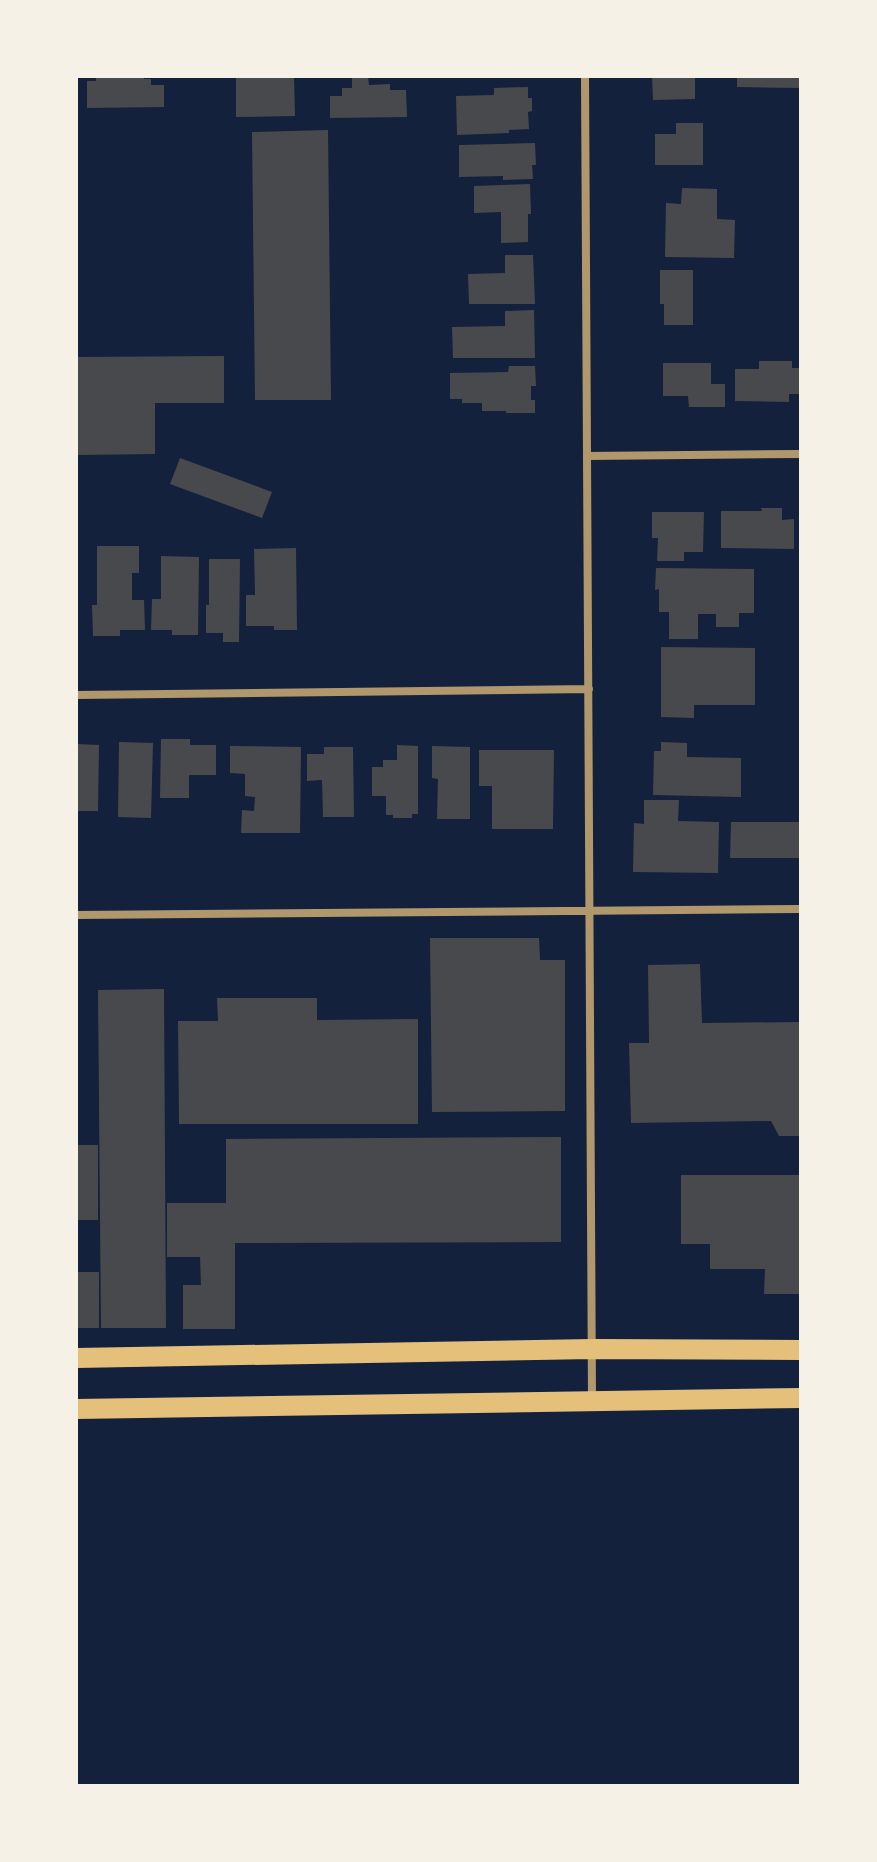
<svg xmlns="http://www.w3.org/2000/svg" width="877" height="1862" viewBox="0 0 877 1862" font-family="Montserrat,sans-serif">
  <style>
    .building { fill: #48494c }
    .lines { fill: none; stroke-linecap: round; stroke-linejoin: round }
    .minor { stroke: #b1986c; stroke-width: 8 }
    .trunk { stroke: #e5c07b; stroke-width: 20 }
  </style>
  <rect width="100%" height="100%" fill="#14213d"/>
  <!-- building -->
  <path class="building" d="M 96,76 L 144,76 L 144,79 L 151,79 L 151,85 L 164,85 L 164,107 L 87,108 L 87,81 L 96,81 Z
    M 236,76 L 294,76 L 295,116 L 236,117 Z
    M 352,76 L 368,76 L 369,85 L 390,84 L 390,90 L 406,90 L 407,117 L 330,118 L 330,96 L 342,96 L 342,88 L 352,88 Z
    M 652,76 L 695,76 L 695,99 L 653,100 Z
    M 737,76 L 801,76 L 801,88 L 737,87 Z
    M 528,87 L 528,98 L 532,98 L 532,111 L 528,112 L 529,129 L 509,130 L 509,133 L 457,135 L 456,96 L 494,95 L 494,88 Z
    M 676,123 L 703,123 L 703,165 L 655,165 L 655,134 L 676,134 Z
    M 328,130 L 331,400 L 255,400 L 252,132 Z
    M 535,143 L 536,165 L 532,165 L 533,179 L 503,180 L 503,176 L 459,177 L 459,145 Z
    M 530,184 L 531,214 L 528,214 L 528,242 L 501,243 L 501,212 L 474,213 L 474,186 Z
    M 682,188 L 717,189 L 717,219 L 735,220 L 734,258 L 665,257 L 666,203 L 681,204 Z
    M 505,255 L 533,255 L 535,304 L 469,304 L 468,274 L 505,273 Z
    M 660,270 L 693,270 L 693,325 L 664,325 L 664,304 L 660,304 Z
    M 534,310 L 535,358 L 453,358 L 452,327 L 505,326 L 505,311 Z
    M 224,356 L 224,403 L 155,403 L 155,454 L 76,455 L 76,357 Z
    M 759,361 L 792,361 L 792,368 L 801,368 L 801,394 L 789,394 L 789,402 L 735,401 L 735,369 L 759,369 Z
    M 663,363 L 711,363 L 711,384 L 725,384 L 725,407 L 689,407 L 688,396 L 663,396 Z
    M 509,366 L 535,366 L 536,386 L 531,386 L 531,400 L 535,400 L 535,413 L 506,413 L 506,411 L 482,411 L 482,403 L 462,403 L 462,399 L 450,399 L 450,373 L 508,372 Z
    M 180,458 L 272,492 L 262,518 L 170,484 Z
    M 761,508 L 782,508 L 782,520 L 794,519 L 794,549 L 721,548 L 721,511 L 762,511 Z
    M 652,512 L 704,512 L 703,552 L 684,552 L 684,561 L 657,561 L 658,538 L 652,538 Z
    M 97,546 L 139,546 L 139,573 L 132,573 L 132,600 L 144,600 L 145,630 L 120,630 L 120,636 L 93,636 L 92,605 L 97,605 Z
    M 296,548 L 297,630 L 274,630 L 274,626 L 246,626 L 246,595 L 255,595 L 254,549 Z
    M 161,556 L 199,557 L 198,635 L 172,635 L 172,630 L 151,630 L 152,599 L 161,599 Z
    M 209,559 L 240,559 L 239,642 L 223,642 L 223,633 L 206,633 L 206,605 L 209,605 Z
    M 656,568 L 754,569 L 754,613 L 739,613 L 739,627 L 716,627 L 716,614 L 698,614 L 698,639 L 669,639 L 669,612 L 659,612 L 659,589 L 655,590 Z
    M 661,647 L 755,648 L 755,705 L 694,705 L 694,718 L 661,717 Z
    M 161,739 L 190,739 L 190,745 L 216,745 L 216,775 L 189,775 L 189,798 L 160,798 Z
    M 119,742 L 153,743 L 151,818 L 118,817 Z
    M 661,742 L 687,743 L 687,757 L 741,758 L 741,797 L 653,795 L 654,751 L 661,751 Z
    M 76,744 L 99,745 L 98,811 L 76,811 Z
    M 397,745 L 418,746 L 418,814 L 412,814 L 412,818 L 393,818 L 393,815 L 386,815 L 386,796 L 372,796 L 372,767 L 383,767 L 383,760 L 397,760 Z
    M 230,746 L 301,747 L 300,833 L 241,833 L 242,810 L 254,811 L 255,797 L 245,796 L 245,774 L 230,773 Z
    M 432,746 L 470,747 L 470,819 L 437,819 L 438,779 L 432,778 Z
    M 324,747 L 353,747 L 354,817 L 323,817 L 322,780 L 307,781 L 307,754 L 324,754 Z
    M 479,750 L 554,750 L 553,829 L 492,829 L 492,786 L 479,786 Z
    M 644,800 L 679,800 L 678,821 L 719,822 L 718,873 L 633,872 L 634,823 L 644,824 Z
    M 731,822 L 801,822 L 801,858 L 730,858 Z
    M 430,938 L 539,938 L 540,960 L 565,960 L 565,1111 L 432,1112 Z
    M 700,964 L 702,1023 L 801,1022 L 801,1136 L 779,1136 L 771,1121 L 631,1123 L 629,1043 L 649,1043 L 648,965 Z
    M 164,989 L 166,1328 L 101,1328 L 98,990 Z
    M 217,998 L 317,998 L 317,1020 L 418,1019 L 418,1124 L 179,1124 L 178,1021 L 218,1021 Z
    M 561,1137 L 561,1242 L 235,1243 L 235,1329 L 183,1329 L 183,1285 L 201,1285 L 200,1257 L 167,1257 L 167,1203 L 226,1203 L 226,1139 Z
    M 76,1145 L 98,1145 L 98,1220 L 76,1220 Z
    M 681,1175 L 799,1175 L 801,1294 L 764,1294 L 765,1269 L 710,1269 L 710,1244 L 681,1244 Z
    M 76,1272 L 99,1272 L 99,1328 L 76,1328 Z"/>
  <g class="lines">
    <!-- minor -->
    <path class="minor" d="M 585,76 L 592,1399
      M 587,456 L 801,454
      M 76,695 L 589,689
      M 76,915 L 801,909"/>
    <!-- trunk -->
    <path class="trunk" d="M 76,1358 L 592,1349 L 801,1350
      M 76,1409 L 801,1398"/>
  </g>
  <!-- border -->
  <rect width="877" height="1862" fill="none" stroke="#f6f1e7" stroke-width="156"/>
</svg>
